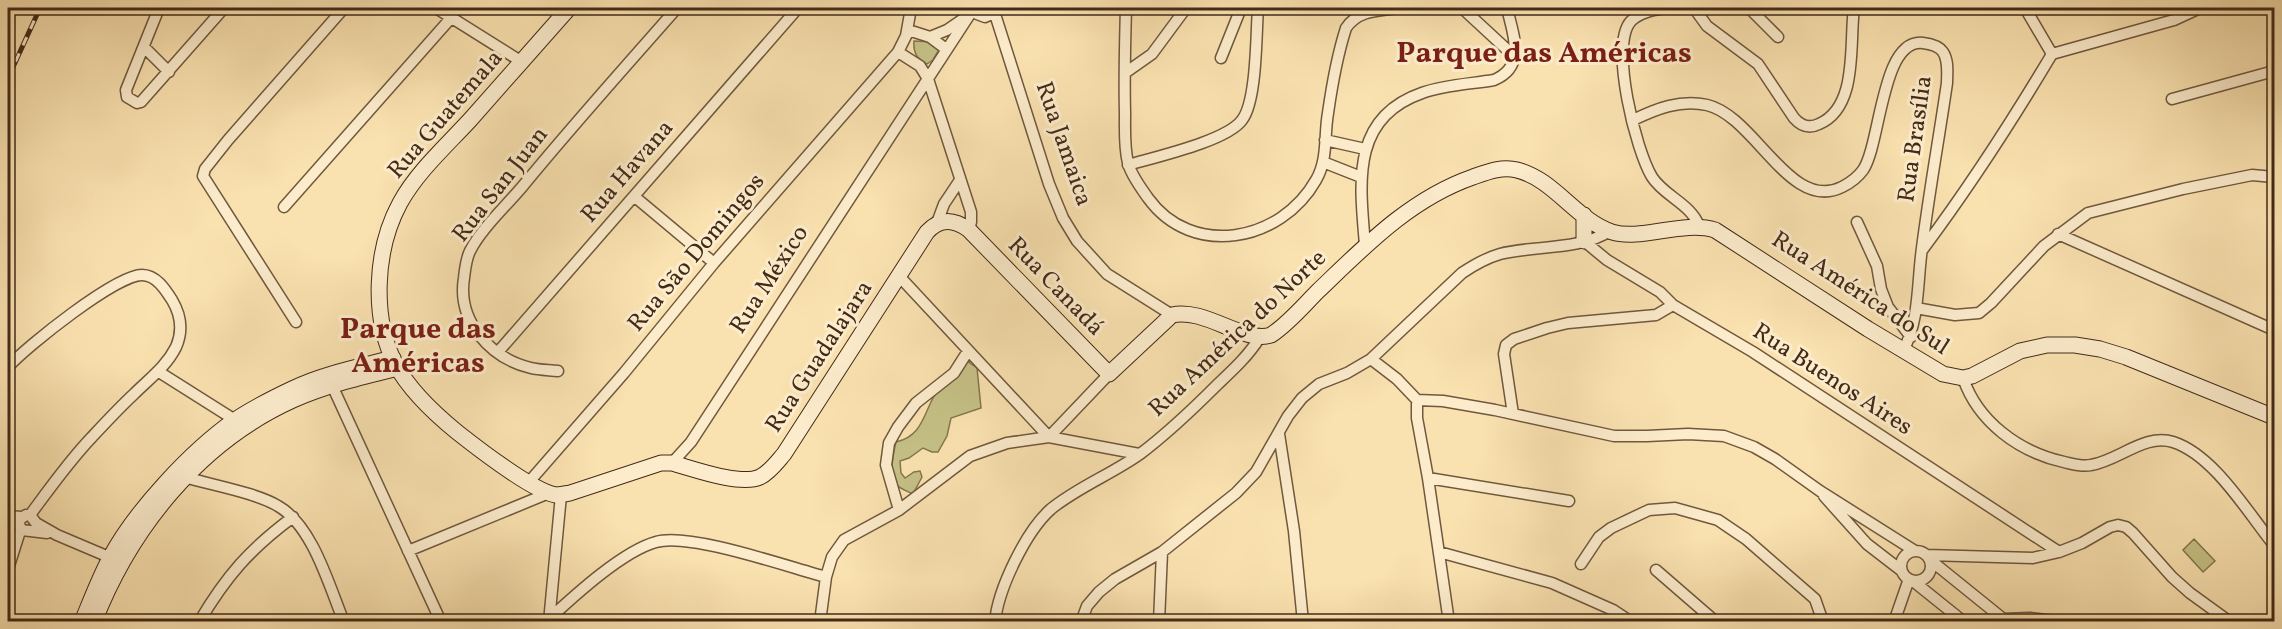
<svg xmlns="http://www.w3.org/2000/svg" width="2282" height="629" viewBox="0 0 2282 629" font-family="Vollkorn,serif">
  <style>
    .green { fill: #c5c186; stroke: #84764f; stroke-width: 1.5 }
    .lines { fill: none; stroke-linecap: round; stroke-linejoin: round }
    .street-casing { stroke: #70583e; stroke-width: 13 }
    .secondary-casing { stroke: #422a18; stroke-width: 17 }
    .street { stroke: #fceccc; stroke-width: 10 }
    .secondary { stroke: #fceccc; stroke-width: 15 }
    .rail-casing { stroke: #422a18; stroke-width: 5 }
    .rail { stroke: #fceccc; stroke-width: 3; stroke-dasharray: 9; stroke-linecap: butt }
    .labels { text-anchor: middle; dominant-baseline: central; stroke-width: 6; stroke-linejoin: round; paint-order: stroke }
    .street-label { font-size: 24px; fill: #422a18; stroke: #fceccc }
    .district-label { font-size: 30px; font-weight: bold; fill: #7a1f14; stroke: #fceccc }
  </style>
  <rect width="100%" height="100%" fill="#fae2b0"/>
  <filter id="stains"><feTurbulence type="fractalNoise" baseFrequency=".00333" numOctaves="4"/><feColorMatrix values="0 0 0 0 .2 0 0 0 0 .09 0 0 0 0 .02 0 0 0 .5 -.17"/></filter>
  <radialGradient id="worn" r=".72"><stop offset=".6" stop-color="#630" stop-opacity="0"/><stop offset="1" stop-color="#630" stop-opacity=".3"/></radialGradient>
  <!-- green -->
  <path class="green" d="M 914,41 L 934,42 L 940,48 L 933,60 L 927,64 C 917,59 913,53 914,41 Z
    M 967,361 L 977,368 L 981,408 L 951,418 L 947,436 L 938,452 L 932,452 L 923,448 L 909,458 L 900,461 L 901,473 L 905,478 L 914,472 L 920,471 L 922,477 L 913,494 C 907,491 899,489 895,483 C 889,472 893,454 896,442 C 927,435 923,406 942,384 C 949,376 959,369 967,361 Z
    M 2194,539 L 2215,561 L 2203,572 L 2183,550 Z"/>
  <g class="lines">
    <defs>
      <path id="street" d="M 159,8 L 126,90 L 127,97 L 137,103 L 141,102 L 224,8
        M 436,8 L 522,62
        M 975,8 L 977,14 L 985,17 L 992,14 L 996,8
        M 1126,8 C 1125,43 1124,78 1125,113 C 1125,129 1124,147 1128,163 C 1131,175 1141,188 1148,198 C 1192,259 1281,242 1316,180 C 1328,160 1324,135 1328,113 C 1332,85 1337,56 1346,28 C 1358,10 1377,11 1398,8
        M 1462,8 L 1515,57
        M 1665,8 C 1654,10 1640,12 1631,21 C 1609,45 1636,151 1652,177 C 1664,196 1691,204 1699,226
        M 1694,8 L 1707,26 L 1758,64 L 1794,118 C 1801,126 1809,129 1819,124 C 1859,107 1849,42 1854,8
        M 1749,8 L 1778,37
        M 2025,8 L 2052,54
        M 994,11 L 1049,184 L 1063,218 L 1077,241 L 1107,274 L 1172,315
        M 908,30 L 930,37 L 946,49
        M 930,37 L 947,30 L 963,19
        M 144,47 L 169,72
        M 898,52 L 920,66 L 928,79 L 971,212 L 971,222 L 969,230
        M 1221,58 L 1241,8
        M 1125,73 L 1152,54 L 1186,8
        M 2172,99 L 2274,71
        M 1633,120 C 1656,109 1680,99 1707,105 C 1755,116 1790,213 1842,187 C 1850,183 1858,177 1863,170 C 1881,144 1881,38 1923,43 C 1931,44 1939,46 1943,52 C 1949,61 1947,74 1947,83 C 1939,138 1929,193 1922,248 C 1917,283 1920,319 1903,351
        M 1325,140 L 1365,149
        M 1323,162 L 1361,177
        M 1128,165 C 1155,157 1227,141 1242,120 C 1257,101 1256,34 1258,8
        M 635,197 L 714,263
        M 284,207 L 451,18
        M 1857,222 L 1877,266 L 1881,289 L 1888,307 L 1911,337
        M 937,223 L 944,204 L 960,180
        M 2058,234 L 2274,330
        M 1584,241 L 1607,260 L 1660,292 L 1673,305 L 1753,352 L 2059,552
        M 1365,245 C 1360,184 1350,118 1422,93 C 1444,85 1470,84 1494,80 C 1527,66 1513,35 1507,8
        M 1923,249 C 1970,186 2012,121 2052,54 L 2174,20 L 2200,8
        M 899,276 L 1049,437 L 1109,374
        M 1916,308 L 1955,315 L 1979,313 L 1991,303 L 2044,246 L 2088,213 L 2183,189 L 2252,175 L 2274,177
        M 296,322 L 203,176 L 205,169 L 228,140 L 344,8
        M 498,352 L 798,8
        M 1371,359 L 1397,379 L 1417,400 L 1417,418 L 1428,478 L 1449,622
        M 8,367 C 27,346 116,275 142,275 C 156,275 165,289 172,300 C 181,315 183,331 176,347 C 166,367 149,379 134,394 C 119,408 106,422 92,437 C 69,461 50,488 30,515
        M 558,371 C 549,370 539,370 531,368 C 490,358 457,321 464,278 C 465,269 466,259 470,251 C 481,229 506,206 522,187 C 572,126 625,67 677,8
        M 159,372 L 235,420
        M 1963,378 C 1978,422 2019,452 2064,462 C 2073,464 2082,467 2091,465 C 2118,461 2145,433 2173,442 C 2214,455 2248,513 2274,545
        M 330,381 L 441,622
        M 1417,400 L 1443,401 L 1495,410 L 1614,436 L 1647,436 L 1688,434 L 1724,436 L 1754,447 L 1775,459 L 1820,491 L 1915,551
        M 1513,414 L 1504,354 L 1506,345 L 1514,339 L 1547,328 L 1568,323 L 1656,315 L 1673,305
        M 1279,434 L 1294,531 L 1303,622
        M 672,463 L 691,442 L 974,8
        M 185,477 C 211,485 257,493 278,506 C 313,526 329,586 344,622
        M 1428,478 L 1569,501
        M 529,482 L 624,373 L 714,263 L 898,52 L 906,36 L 911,8
        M 1824,496 L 1867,544 L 1902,571
        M 899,510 L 886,465 L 889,443 L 898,427 L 916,403 L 954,373 L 968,351
        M 30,515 L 36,523 L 57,535 L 116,560
        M 30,515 L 26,515 L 20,519 L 19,525 L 22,530 L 47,533
        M 8,516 L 21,517
        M 408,551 L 549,493
        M1901 566a15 15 0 1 1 30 0a15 15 0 1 1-30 0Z
        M 1439,552 L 1552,583 L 1613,610 L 1631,622
        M 1926,555 L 2033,558 L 2059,552 L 2082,543 L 2110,527 L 2118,525 L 2126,527 L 2133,533 L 2172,577 L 2190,593 L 2230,622
        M 1929,559 L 2007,622
        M 1581,564 L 1599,537 L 1611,528 L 1649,510 L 1675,508 L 1718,520 L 1746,539 L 1815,599 L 1823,622
        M 8,569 L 21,528
        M 1656,570 L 1716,622
        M 1913,581 L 1964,622
        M 549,619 C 575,595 623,551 656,542 C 689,532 788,567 826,577
        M 2004,619 L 2030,618 L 2064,622
        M 199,622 C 227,575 250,549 293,517
        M 549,622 L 561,495
        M 820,622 L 826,577 L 832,557 L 844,540 L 899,510 L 970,456 L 1007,443 L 1049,437 L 1139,454
        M 995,622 C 998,589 1026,531 1051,509 C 1078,487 1112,474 1140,454 C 1168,433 1193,409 1218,384 C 1234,369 1249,355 1260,337
        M 1081,622 L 1087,606 L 1099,592 L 1115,579 L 1162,552 L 1236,493 L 1256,472 L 1288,416 L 1302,398 L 1319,384 L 1347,373 L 1371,359 L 1462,273 C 1474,265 1486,258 1500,254 C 1535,245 1578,251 1610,231
        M 1159,622 L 1162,552
        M 1894,622 L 1909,579"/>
      <path id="secondary" d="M 569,8 C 536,45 503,83 470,120 C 446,146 417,172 400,203 C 375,249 371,318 396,365 C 410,391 435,414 457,432 C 476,447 534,492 556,495 C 561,495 565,494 570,493 L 661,463 L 672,463 C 694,469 740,486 760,477 C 770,472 777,462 784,454 L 927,232 C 940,218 954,219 969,230 L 1109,374 L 1172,315 C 1204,307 1245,344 1271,335 C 1288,324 1303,306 1318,291 C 1365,246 1410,199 1473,177 C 1487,172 1502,166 1517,170 C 1554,179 1576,220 1612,232 C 1641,241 1683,220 1715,230 L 1868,329 L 1943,374 L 1963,378 L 1972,376 L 2020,351 L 2047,345 L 2075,345 L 2100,349 L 2126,357 L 2274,417
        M 1584,241 L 1584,215
        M 82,622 C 91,600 99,579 110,558 C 135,511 191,451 235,420 C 253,408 273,398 292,389 C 323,374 359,367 393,358
        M 94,622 C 131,527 200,442 293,400 C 327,385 362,377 398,368"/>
    </defs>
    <!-- street casing -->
    <use href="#street" class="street-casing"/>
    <!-- secondary casing -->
    <use href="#secondary" class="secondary-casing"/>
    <!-- street -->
    <use href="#street" class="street"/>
    <!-- secondary -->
    <use href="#secondary" class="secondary"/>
    <defs>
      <path id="rail" d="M 8,78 L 40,8"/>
    </defs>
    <!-- rail casing -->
    <use href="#rail" class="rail-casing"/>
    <!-- rail -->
    <use href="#rail" class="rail"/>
  </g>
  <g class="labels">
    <!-- street labels -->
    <g class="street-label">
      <text transform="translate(446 115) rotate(-49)">Rua Guatemala</text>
      <text transform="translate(1916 139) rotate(-82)">Rua Brasília</text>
      <text transform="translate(1063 144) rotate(71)">Rua Jamaica</text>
      <text transform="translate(628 172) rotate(-49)">Rua Havana</text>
      <text transform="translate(501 185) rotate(-52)">Rua San Juan</text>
      <text transform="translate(697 253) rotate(-50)">Rua São Domingos</text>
      <text transform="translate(770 280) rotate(-57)">Rua México</text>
      <text transform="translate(1055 287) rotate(46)">Rua Canadá</text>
      <text transform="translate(1860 294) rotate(33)">Rua América do Sul</text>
      <text transform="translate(1238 334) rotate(-43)">Rua América do Norte</text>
      <text transform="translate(820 357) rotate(-57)">Rua Guadalajara</text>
      <text transform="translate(1832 380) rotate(33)">Rua Buenos Aires</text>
    </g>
    <!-- district labels -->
    <g class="district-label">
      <text x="1544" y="54">Parque das Américas</text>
      <text x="418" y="330">Parque das<tspan x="418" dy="34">Américas</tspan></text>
    </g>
  </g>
  <!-- margin -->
  <rect width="2282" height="629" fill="none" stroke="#fae2b0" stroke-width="30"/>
  <rect x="9" y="9" width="2264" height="611" fill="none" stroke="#422a18" stroke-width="3"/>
  <rect x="15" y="15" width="2252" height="599" fill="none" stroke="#422a18" stroke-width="1.5"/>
  <rect width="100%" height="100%" filter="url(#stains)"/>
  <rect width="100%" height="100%" fill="url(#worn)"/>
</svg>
